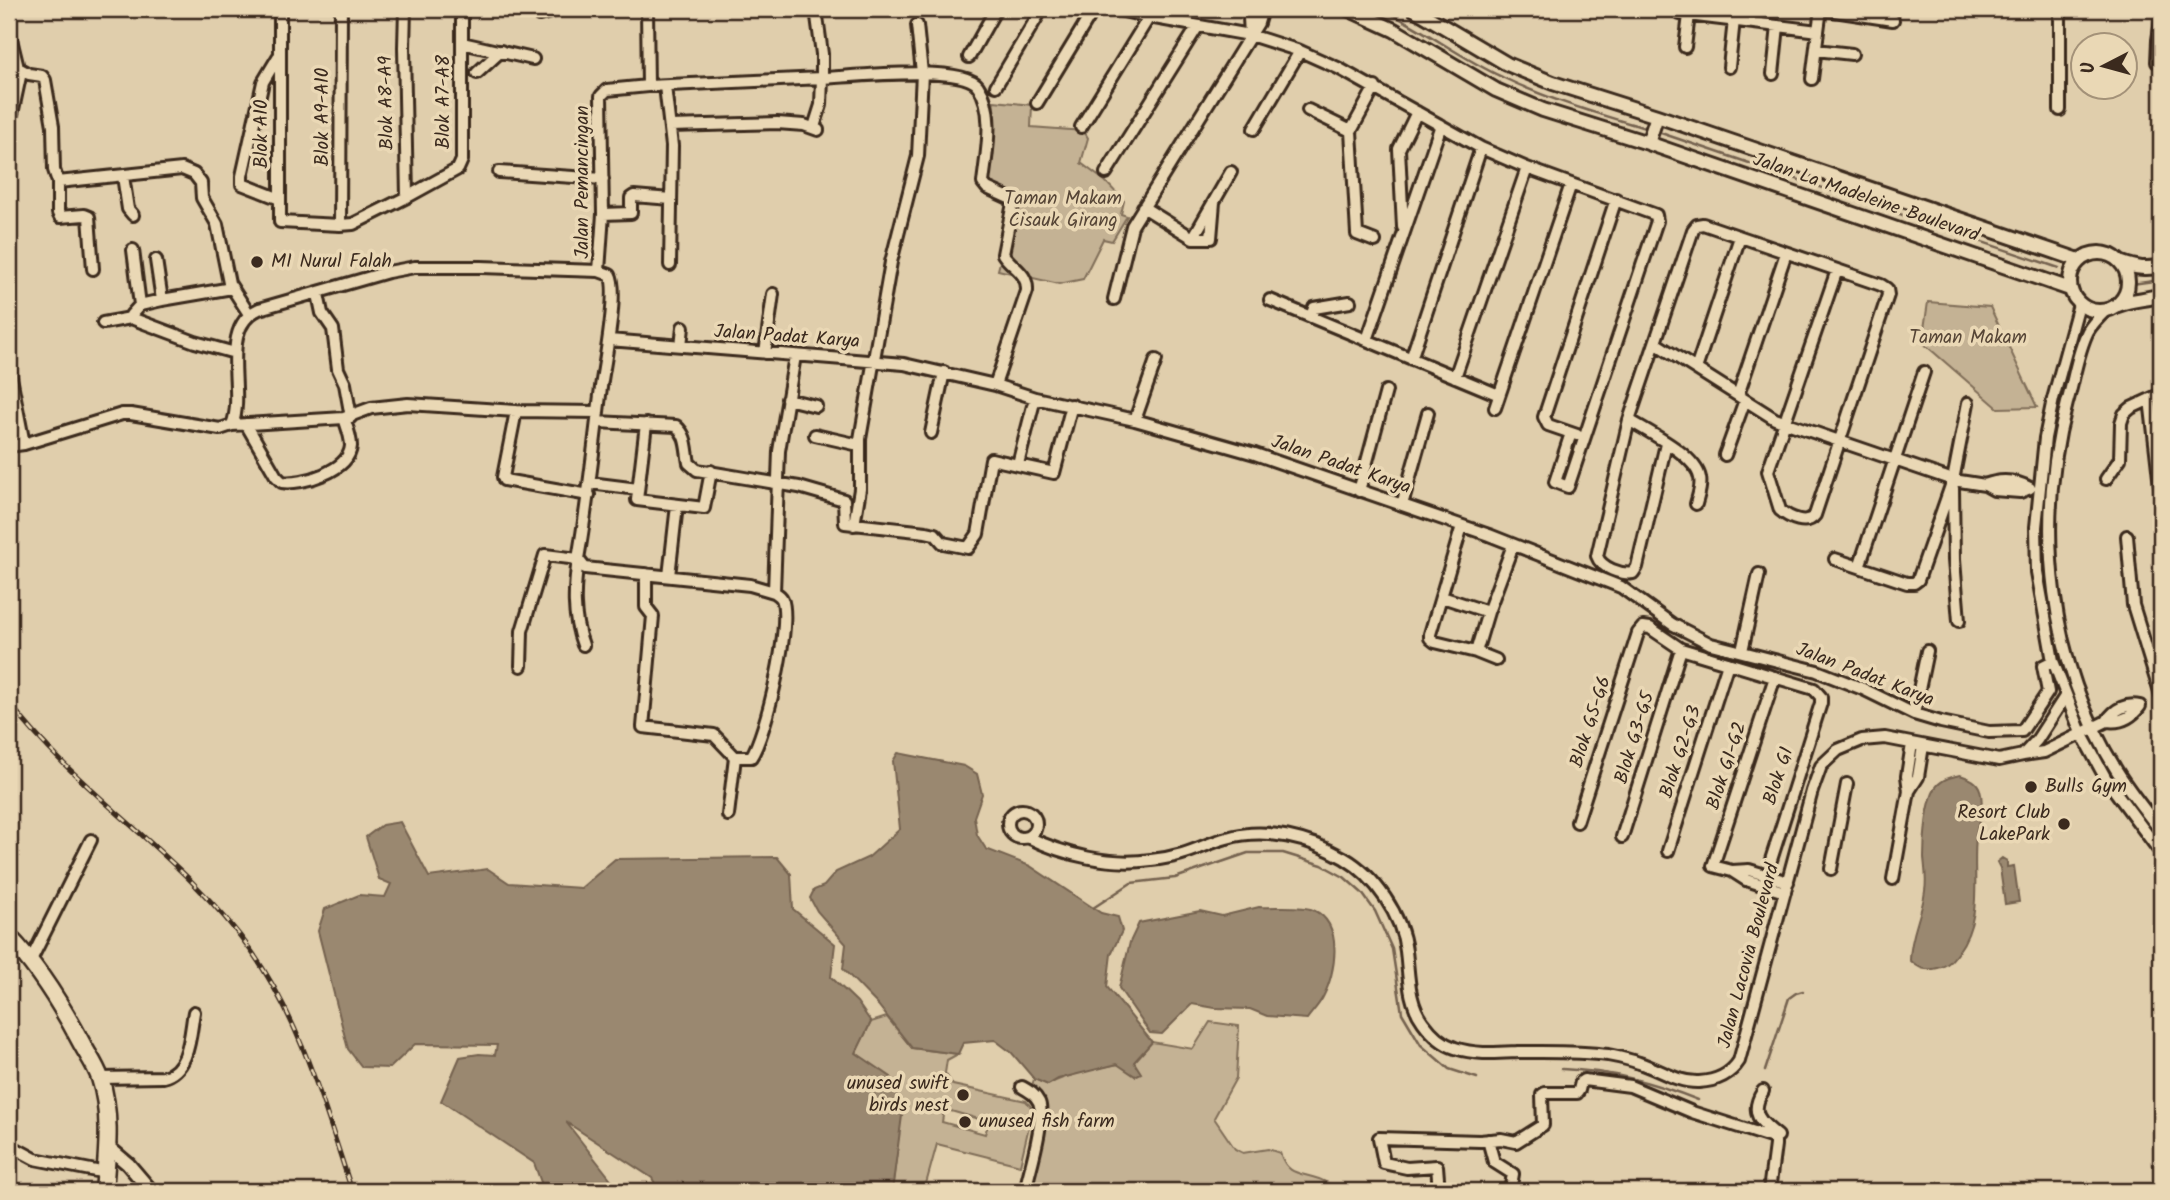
<svg xmlns="http://www.w3.org/2000/svg" width="2170" height="1200" viewBox="0 0 2170 1200" font-family="Kalam,sans-serif">
  <style>
    .green { fill: #c4b294; stroke: #806e59; stroke-width: 2; fill-rule: evenodd }
    .water { fill: #9a8870; stroke: #74624f; stroke-width: 2 }
    .lines { fill: none; stroke-linecap: round; stroke-linejoin: round }
    .stream { stroke: #74624f; stroke-width: 2.5 }
    .minor-casing { stroke: #3b2a1e; stroke-width: 16 }
    .tertiary-casing { stroke: #3b2a1e; stroke-width: 18 }
    .primary-casing { stroke: #3b2a1e; stroke-width: 21 }
    .minor { stroke: #ead8b5; stroke-width: 10 }
    .tertiary { stroke: #ead8b5; stroke-width: 12 }
    .primary { stroke: #ead8b5; stroke-width: 16 }
    .rail-casing { stroke: #3b2a1e; stroke-width: 5 }
    .rail { stroke: #ead8b5; stroke-width: 2.5; stroke-dasharray: 8; stroke-linecap: butt }
    .poi-dot { fill: #3b2a1e; stroke: #ead8b5; stroke-width: 2.5 }
    .labels { text-anchor: middle; dominant-baseline: central; stroke-width: 7; stroke-linejoin: round; paint-order: stroke }
    .street-label { font-size: 19px; fill: #3b2a1e; stroke: #ead8b5 }
    .park-label { font-size: 19px; fill: #564536; stroke: #ead8b5 }
    .poi-label { font-size: 19px; fill: #3b2a1e; stroke: #ead8b5; text-anchor: start }
  </style>
  <rect width="100%" height="100%" fill="#e0ceac"/>
  <filter id="ink" filterUnits="userSpaceOnUse"><feTurbulence type="fractalNoise" baseFrequency=".0143" numOctaves="2"/><feDisplacementMap in="SourceGraphic" scale="14" xChannelSelector="R" yChannelSelector="G"/><feConvolveMatrix kernelMatrix="1 2 1 2 8 2 1 2 1" color-interpolation-filters="sRGB"/></filter>
  <g filter="url(#ink)">
    <!-- green -->
    <path class="green" d="M 994,101 L 1032,105 L 1031,127 L 1084,131 L 1088,138 L 1081,163 L 1105,181 L 1124,201 L 1121,214 L 1127,216 L 1112,241 L 1103,239 L 1083,279 L 1059,284 L 998,270 L 1016,199 L 980,182 Z
      M 1928,302 L 1990,307 L 2037,407 L 1998,408 L 1922,342 Z
      M 887,1017 L 912,1048 L 958,1054 L 947,1060 L 945,1073 L 953,1085 L 1026,1101 L 1033,1109 L 1020,1165 L 937,1144 L 924,1191 L 892,1191 L 902,1108 L 856,1052 L 871,1022 ZM 944,1109 L 989,1122 L 985,1134 L 942,1122 Z
      M 1210,1022 L 1239,1026 L 1236,1078 L 1214,1118 L 1235,1149 L 1243,1153 L 1268,1149 L 1280,1153 C 1288,1176 1299,1172 1319,1179 C 1328,1182 1335,1189 1344,1191 L 1029,1191 L 1046,1115 L 1043,1101 L 1032,1086 L 1034,1079 L 1048,1085 C 1066,1074 1113,1064 1134,1062 L 1152,1042 L 1193,1049 Z"/>
    <!-- water -->
    <path class="water" d="M 898,753 L 964,766 L 977,774 L 982,794 L 974,817 L 977,835 L 986,849 L 1030,866 L 1101,913 L 1118,917 L 1122,931 L 1111,954 L 1107,987 L 1152,1042 L 1134,1062 L 1141,1073 L 1135,1076 L 1117,1064 L 1058,1079 L 1048,1085 L 1034,1079 L 1012,1053 L 995,1040 L 963,1043 L 958,1054 L 912,1048 L 878,1005 L 843,969 L 846,944 L 817,911 L 810,898 L 814,890 L 824,886 L 836,872 L 869,857 L 900,829 L 893,761 Z
      M 1960,775 C 1968,778 1977,780 1980,790 C 1985,807 1978,821 1976,837 C 1972,877 1984,917 1958,952 C 1953,959 1948,966 1938,968 C 1926,971 1919,969 1910,960 C 1910,936 1922,915 1925,891 C 1927,880 1925,868 1924,858 C 1924,839 1926,803 1936,787 C 1942,779 1951,777 1960,775 Z
      M 400,822 L 429,877 L 488,869 L 509,883 L 581,888 L 615,859 L 777,857 L 791,874 L 793,909 L 835,944 L 831,977 L 857,1002 L 871,1022 L 856,1053 L 891,1077 L 903,1108 L 892,1191 L 659,1191 L 652,1178 L 566,1122 L 620,1191 L 547,1191 L 543,1188 L 534,1163 L 441,1101 L 460,1057 L 479,1054 L 495,1055 L 497,1045 L 415,1044 L 390,1068 L 362,1067 L 348,1049 L 318,931 L 325,909 L 359,895 L 385,897 L 391,884 L 379,879 L 366,837 L 382,825 Z
      M 2002,858 L 2007,861 L 2007,867 L 2014,866 L 2019,902 L 2005,904 L 2000,868 L 1997,862 Z
      M 1259,907 C 1273,908 1302,905 1313,910 C 1344,923 1336,973 1323,997 C 1319,1005 1312,1012 1307,1019 L 1267,1016 L 1250,1009 L 1215,1008 L 1192,1004 L 1162,1034 L 1150,1033 L 1119,988 L 1130,942 L 1139,923 L 1200,911 L 1222,916 Z"/>
    <g class="lines">
      <!-- stream -->
      <path class="stream" d="M 1381,9 C 1423,28 1460,58 1502,77 C 1549,100 1599,114 1648,129
        M 1658,132 L 2059,268
        M 2132,284 L 2161,280
        M 1093,908 L 1131,883 L 1175,878 L 1248,853 L 1283,853 L 1322,865 L 1344,877 L 1362,893 L 1375,911 L 1392,949 L 1402,1013 L 1421,1045 L 1449,1069 L 1477,1078
        M 1562,1069 C 1611,1071 1653,1082 1698,1100
        M 1765,1071 L 1789,998 L 1796,993 L 1803,991"/>
      <defs>
        <path id="minor" d="M 280,9 L 280,222 L 340,225 L 353,224 L 407,197 L 458,169 L 462,160 L 462,9
          M 405,9 L 404,47 L 407,197
          M 1115,9 L 1149,17 L 1250,35 L 1300,51 L 1338,68 L 1481,148 L 1527,168 L 1656,215 L 1657,221 L 1568,487 L 1555,482 L 1571,433
          M 1821,9 L 1893,20
          M 2060,9 L 2060,110
          M 944,10 L 945,9
          M 1680,14 L 1818,31 L 1821,9
          M 539,15 L 562,9
          M 9,31 L 18,68 L 29,74 L 42,76 L 45,80 L 53,126 L 54,170 L 58,182 L 182,169 L 194,174 L 201,183 L 202,198 L 217,224 L 229,283 L 249,314
          M 1250,35 L 1249,18 L 1252,9
          M 462,43 L 533,59
          M 1685,47 L 1689,15
          M 1816,50 L 1852,54
          M 278,57 L 263,82 L 242,176 L 242,184 L 280,199
          M 969,57 L 996,9
          M 2157,62 L 2158,40 L 2161,21
          M 1729,67 L 1734,20
          M 477,73 L 501,51
          M 1773,74 L 1778,26
          M 1812,79 L 1818,31
          M 648,86 L 822,78 L 822,54 L 816,9
          M 665,86 L 672,146 L 670,265
          M 996,86 L 1042,9
          M 1375,87 L 1351,131 L 1357,234 L 1375,241
          M 1037,103 L 1094,9
          M 1308,110 L 1351,131
          M 9,115 L 12,114 L 21,72
          M 670,126 L 777,123 L 804,125 L 818,130
          M 814,127 L 821,105 L 822,78 C 850,77 962,64 978,86 C 996,112 986,154 983,183 L 987,188 L 1011,199 L 1013,203 L 1003,254 C 1012,268 1028,272 1027,291 L 995,385
          M 1081,127 L 1149,17
          M 1254,129 L 1300,51
          M 499,172 L 603,179
          M 1106,173 L 1198,26
          M 123,176 L 128,209 L 133,215
          M 58,182 L 58,213 L 60,217 L 84,215 L 89,217 L 93,269
          M 1143,207 L 1193,238 L 1211,238 L 1214,202
          M 603,214 L 631,213 L 631,198 L 634,196 L 671,199
          M 340,225 L 341,9
          M 1403,227 L 1399,149 L 1417,112
          M 1193,238 L 1231,172
          M 133,250 L 140,305
          M 156,260 L 162,300
          M 599,271 L 603,214 L 601,96 L 607,90 L 648,86 L 647,9
          M 318,294 L 322,313 L 333,329 L 338,369 L 345,384 L 351,417
          M 1114,299 L 1132,226 L 1258,23 L 1262,9
          M 1270,300 L 1499,395
          M 2079,304 L 2053,399 L 2045,438 L 2036,527 L 2037,572 L 2053,661 L 2081,733 L 2106,779 L 2161,853
          M 2105,311 C 2099,317 2092,324 2088,331 C 2077,353 2074,380 2067,403 C 2034,526 2049,662 2117,771 C 2130,792 2146,812 2161,831
          M 1311,317 L 1314,308 L 1350,302
          M 131,318 L 131,315 L 140,305 L 162,300 L 232,288
          M 103,323 L 131,318 L 195,342 L 235,353
          M 609,340 L 904,364 L 995,385 L 1035,398 L 1135,420 L 1255,454 L 1489,535 L 1621,587 L 1672,624 L 1711,644 L 1817,671 L 1863,689 L 1914,714 L 1941,722 L 1989,732 L 2022,731 L 2048,692 L 2043,666 L 2053,661
          M 1367,340 L 1441,125
          M 1655,343 L 1775,419 L 1953,480 L 1985,485 L 1994,490 L 2020,492 L 2030,488 C 2016,480 2000,479 1985,485
          M 681,346 L 683,327
          M 765,353 L 773,294
          M 1411,359 L 1481,148
          M 9,367 L 24,444
          M 1696,369 L 1740,237
          M 1455,377 L 1527,168
          M 1738,395 L 1786,253
          M 787,399 L 816,406
          M 2150,399 L 2161,495
          M 1495,408 L 1571,184
          M 516,411 L 503,477 L 504,480 L 589,495
          M 1135,420 L 1156,360
          M 1629,420 C 1648,432 1696,455 1700,478 C 1702,487 1698,496 1696,504
          M 597,422 L 676,426 C 688,436 686,449 689,463 L 697,470 L 799,487 L 844,500 L 845,523 L 926,532 L 935,534 L 943,543 L 968,548 L 978,534 L 991,459 L 1054,473 L 1072,405
          M 246,424 L 276,476 L 282,482 C 302,485 349,471 351,446 C 351,437 347,427 344,418
          M 646,424 L 637,500 L 704,508 L 711,471
          M 232,425 L 344,418 L 371,408 L 408,404 L 516,411 L 598,412
          M 931,433 L 944,372
          M 815,435 L 859,445
          M 1577,435 L 1548,425 L 1544,417 L 1616,199
          M 1666,444 L 1637,567 L 1633,573 C 1621,575 1601,568 1597,556 L 1629,420 L 1693,230 L 1697,225 L 1703,224 L 1881,285 L 1887,289 L 1888,295 L 1815,515 C 1807,526 1789,518 1780,510 L 1768,471 L 1837,270
          M 9,446 L 24,444 L 122,414 L 131,414 L 220,429 L 232,425 C 246,392 217,328 259,309 L 388,272 L 415,267 L 481,267 L 599,271 L 610,275 C 619,291 604,365 601,387 C 594,444 588,502 578,559 L 585,568 L 750,585 L 774,592
          M 1725,455 L 1745,400
          M 1018,464 L 1035,398
          M 2106,479 L 2120,459 L 2121,423 L 2124,414 L 2131,408 L 2161,394
          M 590,483 L 638,489
          M 1953,488 L 1954,560 L 1959,621
          M 1359,491 L 1386,391
          M 1402,505 L 1428,413
          M 854,525 L 860,489 L 860,439 L 891,262 L 918,156 L 922,73 L 917,25
          M 1462,526 L 1430,634 L 1430,638 L 1435,642 L 1476,652 L 1488,612 L 1513,545
          M 2127,536 L 2133,605 L 2161,696
          M 1835,559 L 1907,583 L 1914,583 L 1918,580 L 1953,480 L 1968,403
          M 1859,567 L 1924,372
          M 646,574 L 646,607 L 653,616 L 643,727 L 714,735 L 735,757 L 751,757 C 766,736 792,623 782,599 C 780,595 779,595 774,592 L 779,451 L 795,356
          M 669,576 L 677,505
          M 1442,597 L 1488,612
          M 1742,651 L 1759,574
          M 1476,652 L 1496,660
          M 521,666 L 522,631 L 545,555 L 578,559 C 574,589 572,616 583,645
          M 2066,695 L 2037,740 L 2023,755 L 2044,752 L 2107,721 C 2121,723 2132,717 2140,706 C 2127,703 2114,709 2107,721
          M 1914,714 L 1927,651
          M 1912,744 L 1907,776 L 1909,791 L 1918,777 L 1923,746
          M1008 824a14 14 0 1 1 28 0a14 14 0 1 1-28 0Z
          M 728,815 L 735,757
          M 1577,822 L 1638,633 L 1643,627 L 1650,628 L 1681,649 L 1814,689 L 1821,697 L 1821,703 L 1771,860
          M 1028,837 C 1064,855 1110,866 1151,860 C 1161,859 1172,857 1182,854 C 1197,850 1211,842 1227,838 C 1266,827 1309,838 1344,858 C 1375,876 1402,915 1406,951 C 1409,976 1408,1002 1423,1022 C 1431,1033 1442,1044 1455,1048 C 1476,1055 1497,1053 1518,1052 C 1548,1052 1578,1051 1608,1055 C 1618,1057 1629,1059 1639,1063 C 1659,1069 1677,1083 1699,1082 C 1716,1081 1730,1075 1739,1061 L 1812,791 L 1821,766 L 1838,750 L 1862,740 L 1885,738 L 1999,760 L 2023,755
          M 1622,837 L 1681,649
          M 1668,851 L 1728,663
          M 1831,869 L 1847,784
          M 1732,871 L 1713,866 L 1775,677
          M 1893,879 L 1909,791
          M 1785,892 L 1746,880 L 1732,871 L 1749,870 L 1788,882
          M 31,960 L 91,840
          M 100,1078 L 163,1077 C 190,1071 190,1034 194,1012
          M 1022,1087 C 1029,1091 1035,1094 1039,1102 C 1046,1119 1029,1172 1025,1191
          M 1763,1091 C 1749,1113 1760,1122 1778,1136
          M 1488,1140 L 1494,1162 L 1513,1174 L 1510,1191
          M 9,1145 L 35,1159 L 106,1173
          M 1439,1191 L 1437,1166 L 1407,1168 L 1384,1163 L 1379,1138 L 1480,1141 L 1501,1139 L 1516,1142 L 1543,1125 L 1542,1095 L 1545,1093 L 1577,1093 L 1579,1090 L 1581,1082 L 1584,1080 L 1630,1086 L 1692,1112 L 1770,1137 L 1775,1140 L 1775,1145 L 1769,1191"/>
        <path id="tertiary" d="M 1348,9 L 1394,30 L 1496,90 L 1543,110 L 1648,143 L 2070,289
          M 1414,9 L 1507,64 L 1553,83 L 1657,116 L 2079,260
          M 1648,143 L 1657,116
          M2070 282a29 29 0 1 1 58 0a29 29 0 1 1-58 0Z
          M 2122,263 C 2136,268 2147,270 2161,266
          M 2118,305 C 2132,299 2147,300 2161,295
          M 108,1147 L 128,1164 L 151,1191"/>
        <path id="primary" d="M 9,937 C 39,968 62,1006 82,1044 C 88,1055 96,1066 100,1078 C 112,1114 107,1154 104,1191"/>
      </defs>
      <!-- minor casing -->
      <use href="#minor" class="minor-casing"/>
      <!-- tertiary casing -->
      <use href="#tertiary" class="tertiary-casing"/>
      <!-- primary casing -->
      <use href="#primary" class="primary-casing"/>
      <!-- minor -->
      <use href="#minor" class="minor"/>
      <!-- tertiary -->
      <use href="#tertiary" class="tertiary"/>
      <!-- primary -->
      <use href="#primary" class="primary"/>
      <defs>
        <path id="rail" d="M 9,702 C 79,795 185,856 252,952 C 302,1024 325,1109 352,1191"/>
      </defs>
      <!-- rail casing -->
      <use href="#rail" class="rail-casing"/>
      <!-- rail -->
      <use href="#rail" class="rail"/>
    </g>
  </g>
  <!-- markers -->
  <g class="poi-dot">
    <circle cx="257" cy="262" r="7"/>
    <circle cx="2031" cy="787" r="7"/>
    <circle cx="2064" cy="824" r="7"/>
    <circle cx="963" cy="1095" r="7"/>
    <circle cx="965" cy="1122" r="7"/>
  </g>
  <g class="labels">
    <!-- street labels -->
    <g class="street-label">
      <text transform="translate(444 102) rotate(-90)">Blok A7-A8</text>
      <text transform="translate(387 103) rotate(-91)">Blok A8-A9</text>
      <text transform="translate(323 117) rotate(-90)">Blok A9-A10</text>
      <text transform="translate(262 134) rotate(-90)">Blok A10</text>
      <text transform="translate(583 182) rotate(-90)">Jalan Pemancingan</text>
      <text transform="translate(1866 198) rotate(19)">Jalan La Madeleine Boulevard</text>
      <text transform="translate(787 337) rotate(4)">Jalan Padat Karya</text>
      <text transform="translate(1341 465) rotate(19)">Jalan Padat Karya</text>
      <text transform="translate(1865 675) rotate(21)">Jalan Padat Karya</text>
      <text transform="translate(1591 722) rotate(-72)">Blok G5-G6</text>
      <text transform="translate(1635 738) rotate(-73)">Blok G3-G5</text>
      <text transform="translate(1681 752) rotate(-72)">Blok G2-G3</text>
      <text transform="translate(1727 766) rotate(-72)">Blok G1-G2</text>
      <text transform="translate(1779 776) rotate(-72)">Blok G1</text>
      <text transform="translate(1749 956) rotate(-75)">Jalan Lacovia Boulevard</text>
    </g>
    <!-- park labels -->
    <g class="park-label">
      <text x="1063" y="199">Taman Makam<tspan x="1063" dy="22">Cisauk Girang</tspan></text>
      <text x="1968" y="338">Taman Makam</text>
    </g>
    <!-- poi labels -->
    <g class="poi-label">
      <text x="271" y="262">MI Nurul Falah</text>
      <text x="2045" y="787">Bulls Gym</text>
      <text x="2050" y="813" text-anchor="end">Resort Club<tspan x="2050" dy="22">LakePark</tspan></text>
      <text x="949" y="1084" text-anchor="end">unused swift<tspan x="949" dy="22">birds nest</tspan></text>
      <text x="979" y="1122">unused fish farm</text>
    </g>
  </g>
  <!-- margin -->
  <rect width="2170" height="1200" fill="none" stroke="#ead8b5" stroke-width="35"/>
  <rect x="18" y="18" width="2135" height="1165" fill="none" stroke="#3b2a1e" stroke-width="2.5" filter="url(#ink)"/>
  <!-- north arrow -->
  <g transform="translate(2104 66) rotate(264)"><circle r="33" fill="#ead8b5" stroke="#a49279" stroke-width="2"/>
  <path d="M0-5L12 26L0 18L-12 26Z" fill="#3b2a1e"/>
  <text y="-10" font-size="19" font-weight="bold" text-anchor="middle" fill="#3b2a1e">U</text>
  </g>
</svg>
